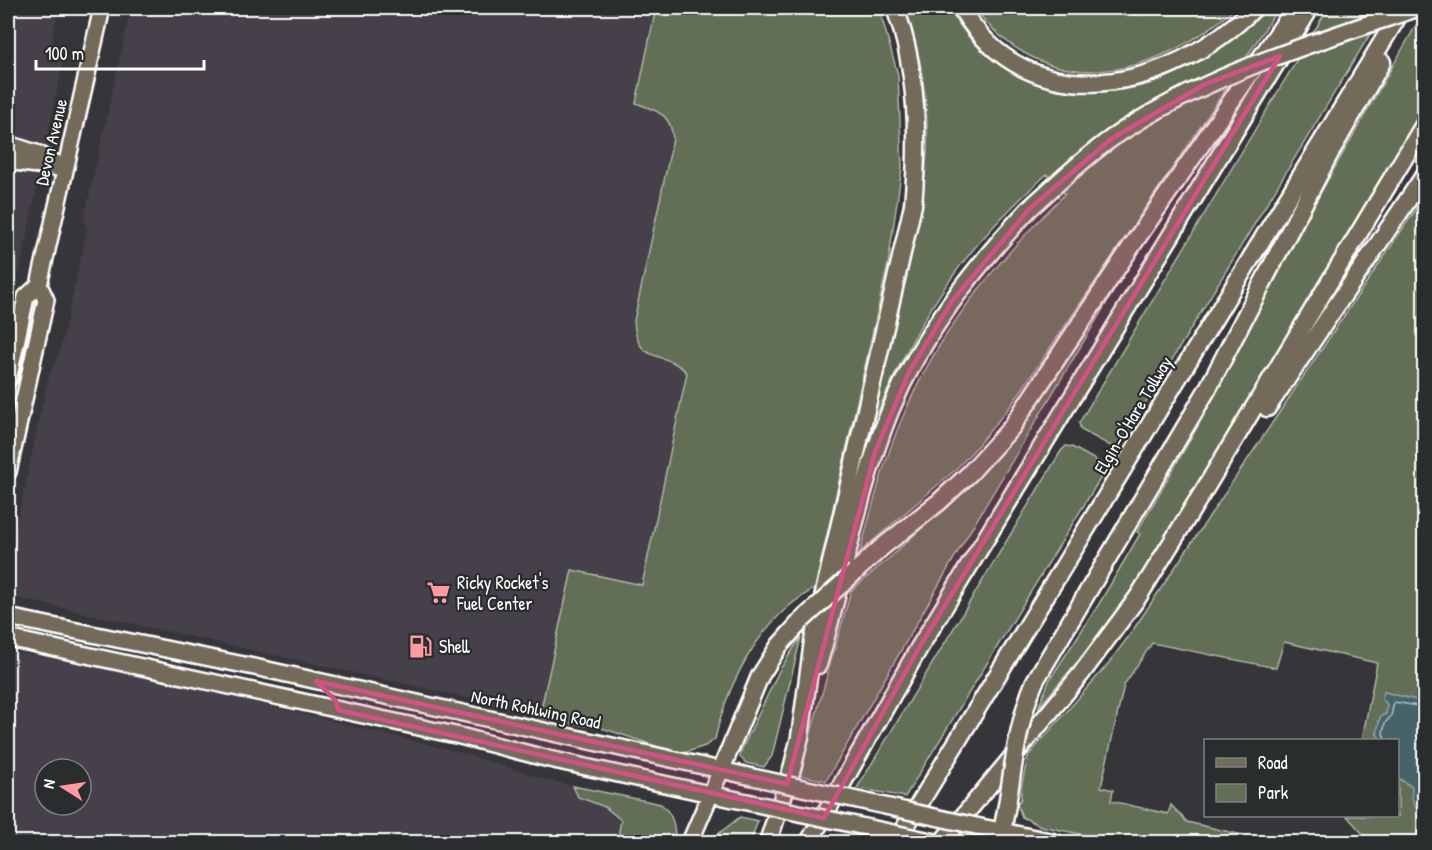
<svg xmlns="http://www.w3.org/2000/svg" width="1432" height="850" viewBox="0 0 1432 850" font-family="'Patrick Hand',sans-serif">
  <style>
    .built { fill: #454148; fill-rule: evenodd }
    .green { fill: #626e55; stroke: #b0b6aa; stroke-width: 1.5 }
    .water { fill: #456368; stroke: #8fa1a4; stroke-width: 1.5 }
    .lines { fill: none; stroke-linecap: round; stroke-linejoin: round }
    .shore { stroke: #b5c1c3; stroke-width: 1.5 }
    .major-casing { stroke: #fff; stroke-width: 20 }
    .highway-casing { stroke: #fff; stroke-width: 21 }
    .major { stroke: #736b5a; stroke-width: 15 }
    .highway { stroke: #736b5a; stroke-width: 16 }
    .major-bridge-casing { stroke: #fff; stroke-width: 20; stroke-linecap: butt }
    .highway-bridge-casing { stroke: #fff; stroke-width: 21; stroke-linecap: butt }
    .major-bridge { stroke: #736b5a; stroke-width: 15 }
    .highway-bridge { stroke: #736b5a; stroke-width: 16 }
    .marked { fill: #d15284; fill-opacity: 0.2; stroke: #d15284; stroke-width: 4.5; stroke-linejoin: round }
    .labels { text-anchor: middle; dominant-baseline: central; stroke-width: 4.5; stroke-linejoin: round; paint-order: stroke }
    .street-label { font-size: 18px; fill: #fff; stroke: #2a2d2e }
    .poi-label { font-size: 18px; fill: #fff; stroke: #2a2d2e; text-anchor: start }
  </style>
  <rect width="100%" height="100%" fill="#36363a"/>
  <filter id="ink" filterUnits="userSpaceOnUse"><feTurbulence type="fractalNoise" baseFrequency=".0167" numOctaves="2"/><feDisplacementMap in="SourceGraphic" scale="12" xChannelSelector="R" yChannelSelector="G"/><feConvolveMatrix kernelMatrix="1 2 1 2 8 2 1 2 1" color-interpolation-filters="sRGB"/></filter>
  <g filter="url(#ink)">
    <!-- built -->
    <path class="built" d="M 8,8 L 58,8 L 52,40 L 63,61 L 8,326 Z
      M 131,8 L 656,8 L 636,103 L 662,114 L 672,125 L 673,139 L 634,321 L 650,355 L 679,365 L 687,373 L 642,586 L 572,570 L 539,718 L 460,696 L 8,596 L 8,563 L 49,375 L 60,351 L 87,231 L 84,219 Z
      M 8,651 L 125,671 L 455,751 L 551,781 L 573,786 L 578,797 L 605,807 L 621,820 L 617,842 L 8,842 ZM 45,769 L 81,769 L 81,805 L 45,805 Z"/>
    <!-- green -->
    <path class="green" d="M 656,8 L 879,8 L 898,75 L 902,167 L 888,264 L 815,588 C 806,594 796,600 788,607 C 751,639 725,692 715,739 L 705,746 L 684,753 L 662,748 L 605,729 L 539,718 L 572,570 L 642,585 L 687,373 C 665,348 637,368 634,321 L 673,139 C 671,113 657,111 636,103 Z
      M 905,8 L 949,8 C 986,78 1068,104 1142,86 C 1162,81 1183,70 1201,59 C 1212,53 1225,45 1236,37 C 1243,31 1251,19 1260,16 C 1263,14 1270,15 1274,15 L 1211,111 L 1012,404 L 973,451 L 955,470 L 860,552 C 872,508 883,463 901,421 C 938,331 996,262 1065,194 L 1047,174 C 1025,194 1004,214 985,236 C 934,292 900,360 870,429 C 880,385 891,340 902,296 C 913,248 924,201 927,152 C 929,104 921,52 905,8 Z
      M 974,8 L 1103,8 L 1137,15 L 1138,8 L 1236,8 C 1153,79 1049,104 974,8 Z
      M 1328,8 L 1386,8 L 1120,445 L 1111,446 L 1081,430 L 1079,423 Z
      M 1424,11 L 1424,109 L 1139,579 L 1094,642 L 1038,708 L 1050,679 L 1099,604 L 1140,534 L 1137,532 L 1201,421 L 1320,194 Z
      M 1424,197 L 1424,702 L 1384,692 L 1387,704 L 1386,714 L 1380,717 L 1377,734 L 1381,740 L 1362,740 L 1377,663 L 1284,642 L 1276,668 L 1152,643 L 1124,685 L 1101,787 L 1113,790 L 1111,801 L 1168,814 L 1171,805 L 1187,822 L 1272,842 L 1119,842 L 1041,826 L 1022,817 L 1017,804 L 1021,799 L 1021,788 L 1028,756 L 1108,664 L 1129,636 Z
      M 1133,259 L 957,553 L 826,781 L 799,775 L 851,591 L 895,553 L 980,473 L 1029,414 Z
      M 1066,446 L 1072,447 L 1101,463 L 1103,474 L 905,797 L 857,788 L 1061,451 Z
      M 801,637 L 772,756 L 764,767 L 746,763 L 740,757 L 741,751 L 780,669 Z
      M 1398,778 L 1412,787 L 1418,811 L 1424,814 L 1424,842 L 1370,842 L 1347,816 L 1398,816 Z
      M 573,786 L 661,804 C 672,813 677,828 674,842 L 617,842 L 621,820 L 605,807 L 578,797 Z
      M 740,817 L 758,821 L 750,842 L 708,842 Z"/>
    <!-- water -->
    <path class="water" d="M 1384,692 L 1424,702 L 1424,814 C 1413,809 1411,798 1412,787 L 1398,778 L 1398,740 L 1381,740 L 1377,734 L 1380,717 L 1386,714 L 1387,704 L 1382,699 Z"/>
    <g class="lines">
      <!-- shore -->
      <path class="shore" d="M 1385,740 L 1383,733 L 1385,723 L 1391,716 L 1394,702 L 1424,707"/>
      <defs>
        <path id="major" d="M 8,144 L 39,154 L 65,168
          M 8,161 L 59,168
          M 8,380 L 26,297 L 39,285 L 102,8
          M 8,472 L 46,300 L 39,285
          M 8,617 L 259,668 L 748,776
          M 8,638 L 460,736 L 549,759 L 733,799
          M 976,826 L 1055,842
          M 690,842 L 721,770"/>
        <path id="highway" d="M 961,8 C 1030,124 1172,90 1254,8
          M 1267,408 L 1424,176
          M 855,572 L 881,548 L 939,502 L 969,474 L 1011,428 L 1133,244 L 1295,8
          M 818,665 C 843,581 857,493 890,411 C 922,334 973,269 1029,209
          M 1035,681 L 1207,390 L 1329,155 L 1382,62
          M 721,770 L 760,676 L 779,646 L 802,620
          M 1002,832 L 1007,805
          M 768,842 L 792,769 L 800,737 L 813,641 L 913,205 C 919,138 918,71 895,8
          M 809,842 L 919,648 L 1310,8
          M 896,842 L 1403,8
          M 942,842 L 1081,674 L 1138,597 L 1206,487 L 1424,125"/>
      </defs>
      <!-- major casing -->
      <use href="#major" class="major-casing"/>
      <!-- highway casing -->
      <use href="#highway" class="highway-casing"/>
      <!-- major -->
      <use href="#major" class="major"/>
      <!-- highway -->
      <use href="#highway" class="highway"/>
      <defs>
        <path id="major-bridge" d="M 748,776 L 976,826
          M 733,799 L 936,842"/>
        <path id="highway-bridge" d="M 1029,209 C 1056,185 1082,159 1112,138 C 1204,75 1313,43 1417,8
          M 802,620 L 855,572
          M 1007,805 C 1014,763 1018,720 1035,681"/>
      </defs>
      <!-- major-bridge casing -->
      <use href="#major-bridge" class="major-bridge-casing"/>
      <!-- highway-bridge casing -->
      <use href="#highway-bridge" class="highway-bridge-casing"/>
      <!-- major-bridge -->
      <use href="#major-bridge" class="major-bridge"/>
      <!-- highway-bridge -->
      <use href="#highway-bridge" class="highway-bridge"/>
    </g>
  </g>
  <!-- marked area -->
  <path class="marked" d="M 1280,56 L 919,648 L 824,818 L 338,710 L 336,701 L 316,681 L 787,784 L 875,452 L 909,372 L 952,301 L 1029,209 L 1111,139 L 1205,84 Z"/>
  <!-- icons -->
  <defs>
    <symbol id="supermarket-bare" viewBox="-9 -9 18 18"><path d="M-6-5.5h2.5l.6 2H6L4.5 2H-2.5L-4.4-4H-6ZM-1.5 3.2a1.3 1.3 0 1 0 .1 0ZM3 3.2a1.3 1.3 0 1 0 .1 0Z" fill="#ff9aa2" stroke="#2a2d2e" stroke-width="2.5" paint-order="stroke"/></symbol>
    <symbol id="fuel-bare" viewBox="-9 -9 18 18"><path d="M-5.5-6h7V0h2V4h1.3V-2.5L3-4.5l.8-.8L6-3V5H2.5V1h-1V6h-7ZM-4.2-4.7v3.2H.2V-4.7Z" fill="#ff9aa2" stroke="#2a2d2e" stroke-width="2.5" paint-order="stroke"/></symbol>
  </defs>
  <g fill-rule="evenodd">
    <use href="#supermarket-bare" x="422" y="576" width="33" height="33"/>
    <use href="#fuel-bare" x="404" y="630" width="33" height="33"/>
  </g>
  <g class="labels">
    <!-- street labels -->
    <g class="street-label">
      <text transform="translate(51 142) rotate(-77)">Devon Avenue</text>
      <text transform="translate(1133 415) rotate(-59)">Elgin-O'Hare Tollway</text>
      <text transform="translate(536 709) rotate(12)">North Rohlwing Road</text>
    </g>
    <!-- poi labels -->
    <g class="poi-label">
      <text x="457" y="582">Ricky Rocket's<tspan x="457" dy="21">Fuel Center</tspan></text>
      <text x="439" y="646">Shell</text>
    </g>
  </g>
  <!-- margin -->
  <rect width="1432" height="850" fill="none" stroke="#2a2d2e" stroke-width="30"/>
  <rect x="15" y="15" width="1402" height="820" fill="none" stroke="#fff" stroke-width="2" filter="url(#ink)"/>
  <!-- legend -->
  <rect x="1204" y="739" width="195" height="78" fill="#2a2d2e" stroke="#7f8182" stroke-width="1.5"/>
  <rect x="1216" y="758" width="30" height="9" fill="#736b5a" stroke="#7f8182" stroke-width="1.5"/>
  <text x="1258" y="769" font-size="18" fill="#ffffff">Road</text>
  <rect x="1216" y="784" width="30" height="18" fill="#626e55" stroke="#7f8182" stroke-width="1.5"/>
  <text x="1258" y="799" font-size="18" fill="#ffffff">Park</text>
  <!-- north arrow -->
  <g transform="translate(63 787) rotate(282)"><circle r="28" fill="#2a2d2e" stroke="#7f8182" stroke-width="1.5"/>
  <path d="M0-4.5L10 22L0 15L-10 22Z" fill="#ff9aa2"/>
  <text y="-9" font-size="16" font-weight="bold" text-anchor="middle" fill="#ffffff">N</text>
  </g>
  <!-- scale -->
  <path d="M36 60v9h168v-9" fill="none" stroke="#ffffff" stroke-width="3"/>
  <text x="45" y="60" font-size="18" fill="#ffffff" stroke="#2a2d2e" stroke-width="4.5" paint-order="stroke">100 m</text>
</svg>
